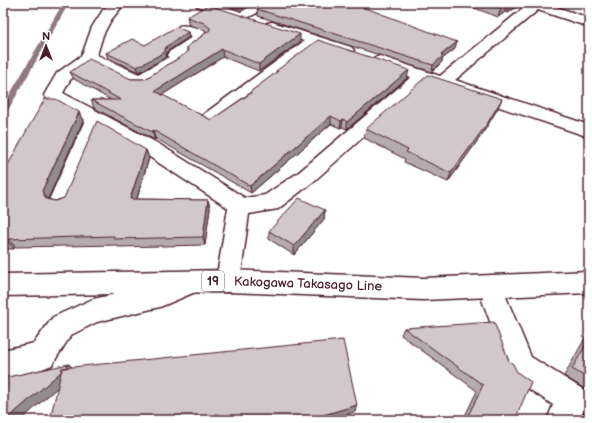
<svg xmlns="http://www.w3.org/2000/svg" width="592" height="423" viewBox="0 0 592 423" font-family="'Balsamiq Sans',sans-serif">
  <style>
    .lines { fill: none; stroke-linecap: round; stroke-linejoin: round }
    .stream { fill: #91787e; fill-rule: evenodd }
    .minor-casing { stroke: #4a1f2b; stroke-width: 3 }
    .major-casing { stroke: #4a1f2b; stroke-width: 3 }
    .minor { fill: #fff; fill-rule: evenodd }
    .major { fill: #fff; fill-rule: evenodd }
    .wall { fill: #b5abaf; stroke: #4a1f2b }
    .shaded-wall { fill: #938b8e; stroke: #4a1f2b }
    .building { fill: #d2c7cb; stroke: #4a1f2b }
    .labels { text-anchor: middle; dominant-baseline: central; stroke-width: 3.5; stroke-linejoin: round; paint-order: stroke }
    .shield { fill: #fff; stroke: #80626b; stroke-width: 1 }
    .shield-label { font-size: 12px; font-weight: bold; fill: #4a1f2b }
    .street-label { font-size: 13px; fill: #4a1f2b; stroke: #fff }
  </style>
  <rect width="100%" height="100%" fill="#fff"/>
  <filter id="ink" filterUnits="userSpaceOnUse"><feTurbulence type="fractalNoise" baseFrequency=".025" numOctaves="2"/><feDisplacementMap in="SourceGraphic" scale="8" xChannelSelector="R" yChannelSelector="G"/><feConvolveMatrix kernelMatrix="1 2 1 2 8 2 1 2 1" color-interpolation-filters="sRGB"/></filter>
  <g filter="url(#ink)">
    <g class="lines">
      <!-- stream -->
      <path class="stream" d="M 63,3 L 69,3 L 7,112 L 3,114 L 3,106 Z"/>
      <defs>
        <path id="minor" d="M 109,3 L 125,3 L 111,20 L 103,35 L 97,55 L 139,74 L 169,57 L 167,55 L 169,52 L 192,37 L 179,32 L 177,29 L 179,26 C 187,24 205,29 210,36 L 186,54 L 188,57 L 186,60 L 146,85 L 140,86 L 134,85 L 90,64 L 70,80 L 63,93 L 159,144 L 245,198 L 265,195 L 299,172 L 411,77 L 374,64 L 372,61 L 374,58 L 380,56 L 440,76 L 526,6 L 523,3 L 545,3 L 589,18 L 589,27 L 538,10 L 455,80 L 589,125 L 589,137 L 425,82 L 313,182 L 278,209 L 249,214 L 240,281 L 237,289 L 228,292 L 219,289 L 216,281 L 228,208 L 145,154 L 100,128 L 68,206 L 60,208 L 52,206 L 49,200 L 85,120 L 47,99 L 44,95 L 57,73 L 82,55 L 92,27 L 103,10 Z
          M 195,3 L 215,3 L 241,12 L 256,3 L 273,3 L 271,6 L 243,20 L 197,6 Z
          M 272,22 L 351,47 L 354,50 L 351,53 L 346,55 L 317,46 L 216,122 L 210,124 L 204,122 L 201,118 L 204,114 L 304,41 L 267,29 L 265,26 L 267,23 Z
          M 191,271 L 200,274 L 203,282 L 200,290 L 160,307 L 97,322 L 71,335 L 52,365 L 42,369 L 3,378 L 3,350 L 34,343 L 53,317 L 84,303 L 93,299 L 157,285 Z
          M 495,289 L 504,292 L 531,357 L 584,390 L 588,401 L 579,420 L 547,420 L 553,405 L 511,377 L 482,300 L 486,292 Z"/>
        <path id="major" d="M 228,270 L 423,278 L 589,271 L 589,293 L 423,300 L 228,292 L 3,296 L 3,274 Z"/>
      </defs>
      <!-- minor casing -->
      <use href="#minor" class="minor-casing"/>
      <!-- major casing -->
      <use href="#major" class="major-casing"/>
      <!-- minor -->
      <use href="#minor" class="minor"/>
      <!-- major -->
      <use href="#major" class="major"/>
    </g>
    <!-- wall -->
    <path class="wall" d="M 223,3 L 253,3 L 241,9 Z
      M 461,3 L 522,3 L 508,13 L 505,12 L 498,17 Z
      M 257,9 L 455,49 L 442,59 L 442,62 L 432,72 L 258,16 Z
      M 187,17 L 300,42 L 259,71 L 223,57 L 162,95 L 211,120 L 250,93 L 250,92 L 276,73 L 276,71 L 407,78 L 347,129 L 342,127 L 340,128 L 331,124 L 251,193 L 155,138 L 155,140 L 94,108 L 91,100 L 111,100 L 74,79 L 70,72 L 131,79 L 145,79 L 185,54 L 187,51 L 187,47 L 207,32 L 205,30 L 189,25 Z
      M 188,32 L 189,37 L 168,51 L 166,54 L 167,57 L 139,72 L 108,58 L 106,53 L 145,45 Z
      M 498,108 L 483,133 L 448,182 L 404,162 L 405,159 L 364,138 L 366,129 Z
      M 83,121 L 48,199 L 55,201 L 64,198 L 146,150 L 149,158 L 137,199 L 208,200 L 210,208 L 205,245 L 118,247 L 117,245 L 15,247 L 14,249 L 3,249 L 3,174 Z
      M 325,210 L 324,219 L 294,255 L 269,239 L 269,231 Z
      M 404,328 L 509,361 L 515,420 L 463,420 L 477,391 L 401,335 Z
      M 589,331 L 589,395 L 587,393 L 585,389 L 564,376 Z"/>
    <!-- shaded-wall -->
    <path class="shaded-wall" d="M 240,3 L 253,3 L 241,9 Z
      M 508,3 L 505,12 L 498,17 L 501,8 Z
      M 513,3 L 522,3 L 508,13 L 511,4 Z
      M 188,32 L 189,37 L 168,51 L 166,54 L 167,57 L 139,72 L 137,67 L 165,49 L 167,46 Z
      M 300,34 L 300,42 L 259,71 L 259,64 Z
      M 457,42 L 455,49 L 442,59 L 442,62 L 432,72 L 433,65 L 441,55 Z
      M 222,49 L 223,57 L 157,98 L 155,91 Z
      M 409,70 L 407,78 L 347,129 L 347,122 Z
      M 502,99 L 498,108 L 483,133 L 448,182 L 451,173 Z
      M 79,112 L 83,121 L 48,199 L 46,199 L 42,191 Z
      M 331,116 L 331,124 L 251,193 L 250,186 Z
      M 343,119 L 342,127 L 340,128 L 341,121 Z
      M 153,130 L 155,138 L 155,140 L 152,132 Z
      M 146,150 L 149,158 L 134,208 L 130,199 Z
      M 208,200 L 210,208 L 205,245 L 203,237 Z
      M 325,210 L 324,219 L 294,255 L 294,246 Z
      M 9,239 L 15,247 L 14,249 L 7,241 Z
      M 69,364 L 76,371 L 21,420 L 6,420 Z
      M 357,405 L 355,412 L 329,420 L 307,420 Z"/>
    <!-- building -->
    <path class="building" d="M 268,3 L 352,3 L 457,42 L 441,55 L 443,56 L 433,65 L 257,9 Z
      M 487,3 L 513,3 L 511,4 L 508,3 L 501,8 Z
      M 208,5 L 300,34 L 259,64 L 222,49 L 155,91 L 211,120 L 251,93 L 250,92 L 278,71 L 276,71 L 318,40 L 409,70 L 347,122 L 343,119 L 341,121 L 331,116 L 250,186 L 153,130 L 152,132 L 91,100 L 121,100 L 70,72 L 89,59 L 131,79 L 145,79 L 185,54 L 188,50 L 187,47 L 210,30 L 210,28 L 204,23 L 187,17 Z
      M 176,27 L 188,32 L 167,46 L 165,49 L 165,52 L 137,67 L 106,53 L 132,39 L 145,45 Z
      M 428,75 L 502,99 L 487,124 L 451,173 L 406,152 L 408,150 L 366,129 Z
      M 45,99 L 56,99 L 79,112 L 42,191 L 46,199 L 55,201 L 64,198 L 97,121 L 146,150 L 130,199 L 208,200 L 203,237 L 114,239 L 114,236 L 9,239 L 7,241 L 3,241 L 3,174 L 28,128 Z
      M 299,198 L 325,210 L 294,246 L 269,231 Z
      M 494,322 L 509,361 L 513,364 L 517,372 L 531,382 L 515,420 L 466,420 L 483,385 L 404,328 Z
      M 589,339 L 589,379 L 572,369 Z
      M 343,340 L 357,405 L 307,420 L 50,420 L 62,368 Z
      M 69,364 L 66,368 L 62,368 L 62,371 L 6,420 L 3,420 L 3,378 Z"/>
  </g>
  <g class="labels">
    <!-- shield labels -->
    <rect class="shield" x="202" y="271" width="22" height="20" rx="3"/>
    <g class="shield-label">
      <text x="213" y="281">19</text>
    </g>
    <!-- street labels -->
    <g class="street-label">
      <text transform="translate(308 284) rotate(2)">Kakogawa Takasago Line</text>
    </g>
  </g>
  <!-- margin -->
  <rect width="592" height="423" fill="none" stroke="#fff" stroke-width="16"/>
  <rect x="8" y="8" width="576" height="407" fill="none" stroke="#4a1f2b" stroke-width="1.5" filter="url(#ink)"/>
  <!-- north arrow -->
  <g transform="translate(46 46)" stroke="#ffffff" stroke-width="3" paint-order="stroke">
  <path d="M0-3L7 15L0 10L-7 15Z" fill="#4a1f2b"/>
  <text y="-6" font-size="11" font-weight="bold" text-anchor="middle" fill="#4a1f2b">N</text>
  </g>
</svg>
